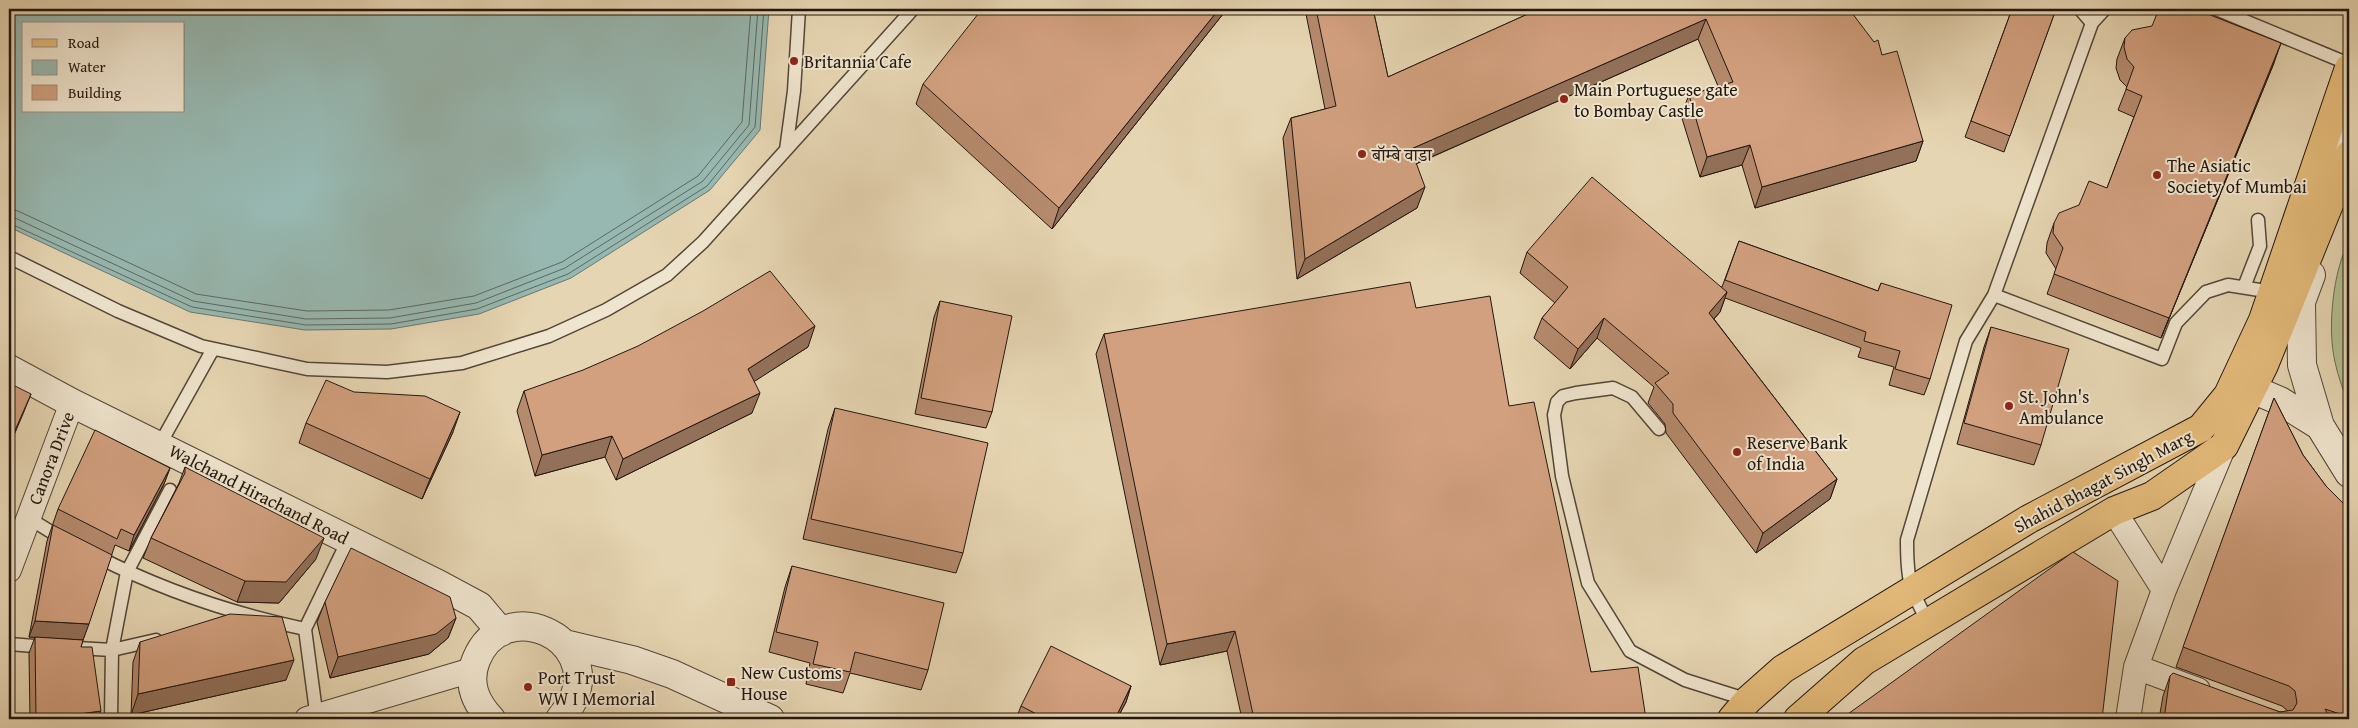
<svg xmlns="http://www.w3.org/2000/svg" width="2358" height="728" viewBox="0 0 2358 728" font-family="'Gentium Book Plus','Noto Serif Devanagari',serif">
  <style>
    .green { fill: #b2be8f; stroke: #6a6a4f }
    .water { fill: #97b8b1; stroke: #687870; fill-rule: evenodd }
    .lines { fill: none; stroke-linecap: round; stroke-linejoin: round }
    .shore { stroke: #5c6860; stroke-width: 1 }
    .service-casing { stroke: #534638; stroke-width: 15 }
    .minor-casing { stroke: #534638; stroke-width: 26 }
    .tertiary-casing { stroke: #534638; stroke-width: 30 }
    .primary-casing { stroke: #22170f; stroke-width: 30 }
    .service { stroke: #efe4cd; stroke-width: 12 }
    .minor { stroke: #efe4cd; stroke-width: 24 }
    .tertiary { stroke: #efe4cd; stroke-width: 28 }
    .primary { stroke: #e3ba79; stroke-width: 28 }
    .wall { fill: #b58a6d; stroke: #22170f }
    .shaded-wall { fill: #937059; stroke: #22170f }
    .building { fill: #d2a07f; stroke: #22170f }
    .poi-dot { fill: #8f2418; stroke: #efe4cd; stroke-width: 2 }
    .labels { text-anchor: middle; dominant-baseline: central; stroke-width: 4; stroke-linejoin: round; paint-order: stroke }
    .poi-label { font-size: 18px; fill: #22170f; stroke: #efe4cd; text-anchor: start }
    .street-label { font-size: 18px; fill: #22170f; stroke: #efe4cd }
  </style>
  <rect width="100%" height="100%" fill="#e6d5b2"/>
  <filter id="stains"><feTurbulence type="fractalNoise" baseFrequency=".004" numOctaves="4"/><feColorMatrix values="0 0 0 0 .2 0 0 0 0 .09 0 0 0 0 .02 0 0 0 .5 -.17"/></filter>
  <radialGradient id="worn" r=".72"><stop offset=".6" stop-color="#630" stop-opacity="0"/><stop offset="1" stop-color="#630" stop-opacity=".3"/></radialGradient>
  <!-- green -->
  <path class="green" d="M 2349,241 L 2349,406 C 2344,392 2338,377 2335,362 C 2327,328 2333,271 2349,241 Z"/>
  <!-- water -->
  <path class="water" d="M 9,9 L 769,9 L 760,130 L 710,190 L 571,278 L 479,314 L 391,329 L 305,330 L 190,312 L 9,227 ZM 24,24 L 184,24 L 184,111 L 24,111 Z"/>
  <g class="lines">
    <!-- shore -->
    <path class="shore" d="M 9,209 L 18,211 L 196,294 L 307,311 L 389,310 L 474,296 L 562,262 L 698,176 L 742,122 L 751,9
      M 9,217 L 15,218 L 193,301 L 306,319 L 390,318 L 476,303 L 565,268 L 703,181 L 749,125 L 758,9
      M 9,223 L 192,307 L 306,325 L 391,324 L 477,309 L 568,274 L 707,186 L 755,127 L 764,9"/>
    <defs>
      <path id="service" d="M 2080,9 L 2092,23
        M 2105,9 L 2092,23 L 1994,295 L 2162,359 L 2176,323 L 2206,292 L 2228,285 L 2272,292
        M 2216,9 L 2349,64
        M 786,150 L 794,91 L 799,9
        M 9,257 L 118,311 L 201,346 L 307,369 L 387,372 L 462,363 L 549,336 L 606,310 L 667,275 L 703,242 L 913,9
        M 2244,287 L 2260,246 L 2258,220
        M 1659,429 L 1632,397 L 1613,388 L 1576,393 L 1563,396 L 1557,402 L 1554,415 L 1562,476 L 1588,583 L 1630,651 L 1685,680 L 1748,700
        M 160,444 L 213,349
        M 27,517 L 64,540
        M 96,556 C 160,589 234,614 305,629
        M 1928,622 C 1909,587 1907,580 1907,540 L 1966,341 L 1994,295
        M 9,644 L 47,647
        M 77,648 L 112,650 L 156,640
        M 111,719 L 112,650 L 127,572 L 170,490
        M 317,719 L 305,629 L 349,538"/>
      <path id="minor" d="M 2114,511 L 2164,590
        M 9,570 L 72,403
        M 2136,667 L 2198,690
        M 307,719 L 472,670
        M 2128,719 L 2136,667 L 2164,590 L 2224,446"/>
      <path id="tertiary" d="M 2324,145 L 2349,130
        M 2311,275 L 2301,302 L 2302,365 L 2320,426 L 2349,473
        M 9,369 L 72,403 L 438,584 L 479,606 L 501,632
        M 2252,389 L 2280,401 L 2320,426
        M 565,644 L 632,660 L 672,674 L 770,719
        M 491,719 C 475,702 467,683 476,660 C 503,593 601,637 573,700 C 570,707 564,713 560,719"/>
      <path id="primary" d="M 1732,719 L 1748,700 L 1783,669 L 2029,519 L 2201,428 L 2228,395 L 2263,320 L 2349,68
        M 1798,719 L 1864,661 L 2114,511 L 2152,496 L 2224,446 L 2264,365 L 2349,155"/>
    </defs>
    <!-- service casing -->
    <use href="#service" class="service-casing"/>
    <!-- minor casing -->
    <use href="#minor" class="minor-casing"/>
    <!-- tertiary casing -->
    <use href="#tertiary" class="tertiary-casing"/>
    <!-- primary casing -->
    <use href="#primary" class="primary-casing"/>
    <!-- service -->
    <use href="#service" class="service"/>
    <!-- minor -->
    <use href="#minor" class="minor"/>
    <!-- tertiary -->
    <use href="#tertiary" class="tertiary"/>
    <!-- primary -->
    <use href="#primary" class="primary"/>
  </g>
  <!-- wall -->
  <path class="wall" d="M 1227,9 L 1052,229 L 916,104 L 923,84 Z
    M 1305,9 L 1373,9 L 1388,77 L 1539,9 L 1849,9 L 1882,55 L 1923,141 L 1916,161 L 1755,208 L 1742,165 L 1700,177 L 1681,115 L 1689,95 L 1718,86 L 1698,39 L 1416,164 L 1417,208 L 1297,279 L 1283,138 L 1291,118 L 1325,109 Z
    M 2012,9 L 2056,9 L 2004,152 L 1965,137 Z
    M 2125,38 L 2274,63 L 2161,338 L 2047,294 L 2056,269 L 2046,253 L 2047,243 L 2054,223 L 2107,188 L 2134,117 L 2118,110 L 2127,87 L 2120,80 L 2116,68 L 2117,59 Z
    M 1739,241 L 1878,291 L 1881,283 L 1930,379 L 1924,395 L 1889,385 L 1894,367 L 1858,357 L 1861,348 L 1725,298 L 1720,312 L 1714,319 L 1837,479 L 1830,499 L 1756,553 L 1666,433 L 1665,424 L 1648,403 L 1654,387 L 1597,338 L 1570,369 L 1534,338 L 1542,318 L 1555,303 L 1520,273 L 1527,252 L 1722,287 Z
    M 940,301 L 992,412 L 986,428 L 915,414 L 934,317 Z
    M 1416,308 L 1509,406 L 1591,672 L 1646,719 L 1242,719 L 1227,651 L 1160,665 L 1096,354 L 1104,334 Z
    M 1991,327 L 2041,445 L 2034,465 L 1957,444 L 1984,347 Z
    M 808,347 L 754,381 L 752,413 L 616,480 L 605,457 L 535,476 L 517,411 L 524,391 Z
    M 2274,398 L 2303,455 L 2326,486 L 2349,509 L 2349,719 L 2159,719 L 2163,696 L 2170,676 L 2280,712 L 2288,711 L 2282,706 L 2176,667 Z
    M 835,408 L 963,553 L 956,573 L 803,539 L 828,429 Z
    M 306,423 L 453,432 L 422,499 L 299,443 Z
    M 185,467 L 316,559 L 279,603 L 237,602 L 143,558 L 151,538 L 179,483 Z
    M 170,468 L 164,484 L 129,551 L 115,545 L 83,640 L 81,647 L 97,719 L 30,719 L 29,653 L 35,637 L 29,637 L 47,541 L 58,509 Z
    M 792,566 L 928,670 L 921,690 L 850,673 L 843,693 L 806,684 L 810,663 L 769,652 L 785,587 Z
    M 325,602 L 456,618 L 448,638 L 429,654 L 330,678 L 317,622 Z
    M 140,642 L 286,680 L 131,715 L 133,662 Z
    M 1131,686 L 1126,702 L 1117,719 L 1016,719 L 1021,706 Z"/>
  <!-- shaded-wall -->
  <path class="shaded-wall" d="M 1219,9 L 1227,9 L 1052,229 L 1059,208 Z
    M 1706,19 L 1698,39 L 1404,169 L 1411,149 Z
    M 2281,43 L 2274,63 L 2161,338 L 2169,318 Z
    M 1923,141 L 1916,161 L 1755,208 L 1762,187 Z
    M 1750,145 L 1742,165 L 1700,177 L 1707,157 Z
    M 1425,187 L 1417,208 L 1297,279 L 1305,259 Z
    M 1727,292 L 1720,312 L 1701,333 L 1709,313 Z
    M 1604,318 L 1597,338 L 1570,369 L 1578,349 Z
    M 815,326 L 808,347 L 741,390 L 748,369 Z
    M 760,393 L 752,413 L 616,480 L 623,459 Z
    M 31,394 L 23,414 L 9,447 L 9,444 Z
    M 460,412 L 453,432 L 422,499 L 430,479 Z
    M 612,436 L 605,457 L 535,476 L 542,455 Z
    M 170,468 L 164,484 L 129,551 L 134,535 Z
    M 1837,479 L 1830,499 L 1756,553 L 1763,533 Z
    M 324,538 L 316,559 L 279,603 L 237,602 L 245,581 Z
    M 456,618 L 448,638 L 429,654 L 330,678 L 338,657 Z
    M 35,621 L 89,624 L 83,640 L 29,637 Z
    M 1235,631 L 1227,651 L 1160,665 L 1167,644 Z
    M 294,660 L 286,680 L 131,715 L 138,694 Z
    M 1131,686 L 1126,702 L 1117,719 L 1115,719 Z
    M 101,711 L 97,719 L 42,719 Z"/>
  <!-- building -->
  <path class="building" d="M 982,9 L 1219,9 L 1059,208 L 923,84 Z
    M 1316,9 L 1373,9 L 1388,77 L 1539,9 L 1849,9 L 1874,42 L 1878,40 L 1882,55 L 1897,51 L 1923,141 L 1762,187 L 1750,145 L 1707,157 L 1689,95 L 1733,82 L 1706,19 L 1411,149 L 1425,187 L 1305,259 L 1291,118 L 1336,106 Z
    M 2012,9 L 2056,9 L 2010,136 L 1971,121 Z
    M 2159,9 L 2195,9 L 2281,43 L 2169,318 L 2054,274 L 2063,248 L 2053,233 L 2054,223 L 2059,213 L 2079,205 L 2089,181 L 2107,188 L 2142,96 L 2126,89 L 2134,67 L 2127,59 L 2124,47 L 2125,38 L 2132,30 L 2152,26 Z
    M 1592,177 L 1727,292 L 1709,313 L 1837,479 L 1763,533 L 1673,413 L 1673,404 L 1655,383 L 1669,373 L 1604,318 L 1578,349 L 1542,318 L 1568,287 L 1527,252 Z
    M 1739,241 L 1878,291 L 1881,283 L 1952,305 L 1930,379 L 1895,369 L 1900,351 L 1864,341 L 1866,332 L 1725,280 Z
    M 770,271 L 815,326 L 748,369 L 760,393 L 623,459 L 612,436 L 542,455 L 524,391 L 583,370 L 638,346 L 703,311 Z
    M 1410,282 L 1416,308 L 1490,296 L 1509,406 L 1534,402 L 1591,672 L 1638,667 L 1646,719 L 1254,719 L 1235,631 L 1167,644 L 1104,334 Z
    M 940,301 L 1012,316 L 992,412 L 921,398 Z
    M 1991,327 L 2069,349 L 2041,445 L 1964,423 Z
    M 326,380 L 354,392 L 425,396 L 460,412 L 430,479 L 306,423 Z
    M 9,383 L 31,394 L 9,444 Z
    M 2274,398 L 2303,455 L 2326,486 L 2349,509 L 2349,717 L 2325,709 L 2330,719 L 2164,719 L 2170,676 L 2173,673 L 2280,712 L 2293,710 L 2297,703 L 2295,691 L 2289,686 L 2183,647 Z
    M 835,408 L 988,443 L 963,553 L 811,519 Z
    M 95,430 L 170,468 L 134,535 L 121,529 L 117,539 L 58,509 Z
    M 185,467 L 324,538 L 286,582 L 245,581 L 151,538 L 185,473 Z
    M 53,525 L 112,555 L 89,624 L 35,621 Z
    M 351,548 L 450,597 L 456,618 L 436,634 L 338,657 L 325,602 Z
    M 2073,552 L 2118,581 L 2102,719 L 1841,719 Z
    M 792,566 L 944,603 L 928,670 L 855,652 L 850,672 L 813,664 L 818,642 L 776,632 Z
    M 230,614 L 282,617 L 294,660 L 138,694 L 140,642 Z
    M 35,637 L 83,640 L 81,647 L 92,647 L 101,711 L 42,719 L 36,719 Z
    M 1051,646 L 1131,686 L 1115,719 L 1046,719 L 1021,706 Z
    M 627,715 L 636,719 L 624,719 Z"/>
  <!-- markers -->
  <g class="poi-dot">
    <circle cx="794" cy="61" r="5"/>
    <circle cx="1564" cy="99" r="5"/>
    <circle cx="1362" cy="154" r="5"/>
    <circle cx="2157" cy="175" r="5"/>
    <circle cx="2009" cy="406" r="5"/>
    <circle cx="1737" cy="452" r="5"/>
    <rect x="726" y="677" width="10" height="10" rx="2.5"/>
    <circle cx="528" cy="687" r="5"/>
  </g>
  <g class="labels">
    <!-- poi labels -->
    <g class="poi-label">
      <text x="804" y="61">Britannia Cafe</text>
      <text x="1574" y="89">Main Portuguese gate<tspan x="1574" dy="21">to Bombay Castle</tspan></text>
      <text x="1372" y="154">बॉम्बे वाडा</text>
      <text x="2167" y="165">The Asiatic<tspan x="2167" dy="21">Society of Mumbai</tspan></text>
      <text x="2019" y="396">St. John's<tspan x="2019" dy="21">Ambulance</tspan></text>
      <text x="1747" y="442">Reserve Bank<tspan x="1747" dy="21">of India</tspan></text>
      <text x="741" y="672">New Customs<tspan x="741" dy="21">House</tspan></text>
      <text x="538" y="677">Port Trust<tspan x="538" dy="21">WW I Memorial</tspan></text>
    </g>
    <!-- street labels -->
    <g class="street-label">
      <text transform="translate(51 458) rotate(-69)">Canora Drive</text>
      <text transform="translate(2103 481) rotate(-28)">Shahid Bhagat Singh Marg</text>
      <text transform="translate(259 494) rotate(27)">Walchand Hirachand Road</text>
    </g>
  </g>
  <!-- margin -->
  <rect width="2358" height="728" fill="none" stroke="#e6d5b2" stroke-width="30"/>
  <rect x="10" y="10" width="2338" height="708" fill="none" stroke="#22170f" stroke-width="2.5"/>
  <rect x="15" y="15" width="2328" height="698" fill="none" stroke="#22170f"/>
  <!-- legend -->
  <rect x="22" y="22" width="162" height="90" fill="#efe4cd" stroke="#9d9281"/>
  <rect x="32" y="39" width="25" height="8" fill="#e3ba79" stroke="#9d9281"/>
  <text x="68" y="48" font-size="15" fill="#22170f">Road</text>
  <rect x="32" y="60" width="25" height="15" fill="#97b8b1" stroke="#9d9281"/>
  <text x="68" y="72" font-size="15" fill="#22170f">Water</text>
  <rect x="32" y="85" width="25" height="15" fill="#d2a07f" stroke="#9d9281"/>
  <text x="68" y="98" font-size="15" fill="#22170f">Building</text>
  <rect width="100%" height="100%" filter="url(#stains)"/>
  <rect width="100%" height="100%" fill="url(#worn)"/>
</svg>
